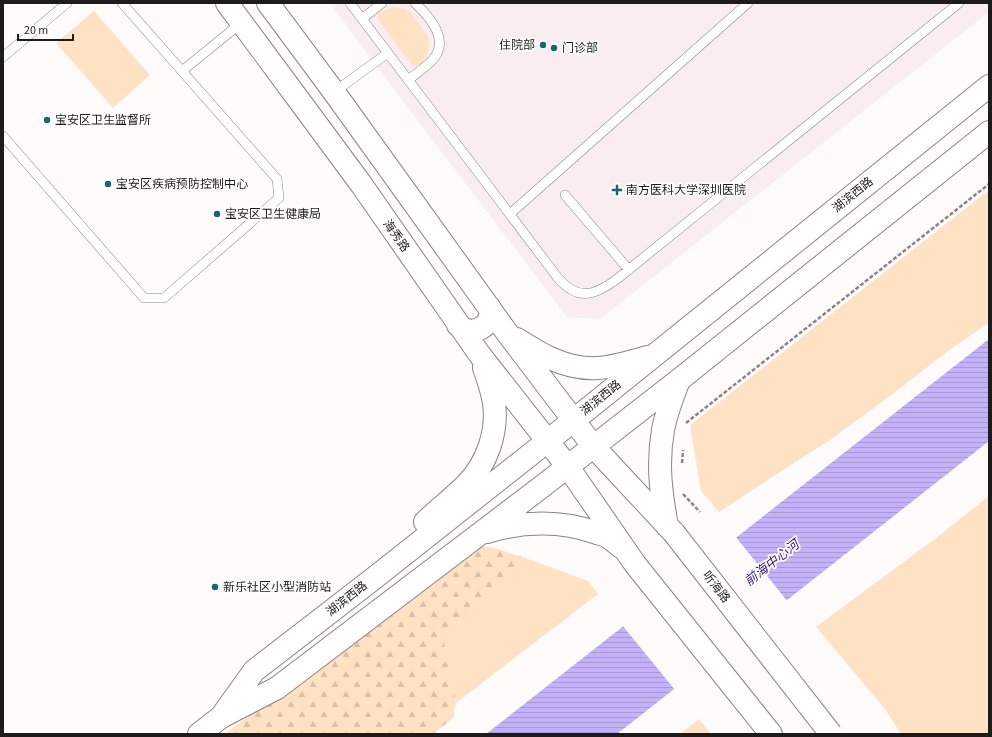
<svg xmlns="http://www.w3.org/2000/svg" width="992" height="737" viewBox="0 0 992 737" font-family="'Source Sans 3','Noto Sans SC',sans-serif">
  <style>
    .built { fill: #f9edef }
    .green { fill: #fee2c3 }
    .forest { fill: url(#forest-firs) }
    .water { fill: url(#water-rules) }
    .pier { fill: #fffbfb }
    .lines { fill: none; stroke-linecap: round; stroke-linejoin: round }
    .service-casing { stroke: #898385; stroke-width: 10 }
    .tertiary-casing { stroke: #898385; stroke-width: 24 }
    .secondary-casing { stroke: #898385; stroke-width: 24 }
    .path { stroke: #898586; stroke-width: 2.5; stroke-dasharray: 4 2; stroke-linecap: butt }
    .service { stroke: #fff; stroke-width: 9 }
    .tertiary { stroke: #fff; stroke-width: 22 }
    .secondary { stroke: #fff; stroke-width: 22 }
    .secondary-bridge-casing { stroke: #898385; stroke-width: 24; stroke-linecap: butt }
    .secondary-bridge { stroke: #fff; stroke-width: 22 }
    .poi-dot { fill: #196769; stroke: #fff; stroke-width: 1.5 }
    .labels { text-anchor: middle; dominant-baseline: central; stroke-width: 3.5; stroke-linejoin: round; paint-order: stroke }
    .poi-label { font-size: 12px; fill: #1e1b1c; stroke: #fff; text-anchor: start }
    .street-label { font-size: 12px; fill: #1e1b1c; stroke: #fff }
    .water-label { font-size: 13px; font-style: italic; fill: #401378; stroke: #fff }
  </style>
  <defs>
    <pattern id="forest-firs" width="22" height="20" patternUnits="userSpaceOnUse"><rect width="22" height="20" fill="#fee2c3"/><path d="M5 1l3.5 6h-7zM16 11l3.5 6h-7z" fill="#d9c1a7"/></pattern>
    <pattern id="water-rules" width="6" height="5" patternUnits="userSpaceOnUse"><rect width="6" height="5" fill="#c4b1f7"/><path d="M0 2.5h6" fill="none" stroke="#a898d3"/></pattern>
  </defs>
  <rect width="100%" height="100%" fill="#fffbfb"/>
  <!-- built -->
  <path class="built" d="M 330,3 L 989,3 L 989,12 L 600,319 L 567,317 L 374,63 Z"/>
  <!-- green -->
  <path class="green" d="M 394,7 C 398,8 402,8 406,10 C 412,13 415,19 419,24 C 421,27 424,30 426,34 C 433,45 427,61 416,66 L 412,65 L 377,18 L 377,17 C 380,10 387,9 394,7 Z
    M 94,11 L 150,75 L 113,108 L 56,43 Z
    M 989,190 L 989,323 L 952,348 L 891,395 L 830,440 L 769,479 L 719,512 L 701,491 L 690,425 Z
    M 989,496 L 989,734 L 901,734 L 885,709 L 816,627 L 936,538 Z
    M 528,559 L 588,581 L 598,594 L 456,703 L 443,645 L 444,635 L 527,567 Z
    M 699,719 L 711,734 L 680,734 Z"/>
  <!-- forest -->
  <path class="forest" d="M 479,546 L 495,548 L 528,559 L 527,567 L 444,635 L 444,645 L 456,703 L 453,718 L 433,734 L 225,734 L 469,549 Z"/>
  <!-- water -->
  <path class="water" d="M 989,339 L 989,441 L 617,734 L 486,734 Z"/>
  <!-- pier -->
  <path class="pier" d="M 735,536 L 788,602 L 675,690 L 622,625 Z"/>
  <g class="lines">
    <defs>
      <path id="service" d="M 350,3 L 558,278 C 578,301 594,296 617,279 L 959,3
        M 362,19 L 382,3
        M 3,57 L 67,3
        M 182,71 L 241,23
        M 408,80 C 417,73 428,66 435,57 C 448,38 429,16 415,3
        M 334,92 L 388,53
        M 3,136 L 144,298 L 164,298 L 279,198 L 277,179 L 122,3
        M 565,195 L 629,270
        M 510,214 L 748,3"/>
      <path id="tertiary" d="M 199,734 L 221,717"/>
      <path id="secondary" d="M 227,3 L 307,111 L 361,184 L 480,355 L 568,467 L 635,564 L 771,734
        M 268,3 L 334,92 L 508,334 L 593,446 L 674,533
        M 458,325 C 471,338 496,326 489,307
        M 517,339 C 528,346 539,353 550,358 C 586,375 610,368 647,357
        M 425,522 C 438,509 453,498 466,485 C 487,464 498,432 494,403 C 492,391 488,379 484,368
        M 667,526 C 661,493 657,464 663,430 C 666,413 673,396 679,380
        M 487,532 C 522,521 562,520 597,533 C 600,534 605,535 608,537 C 613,540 617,544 621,547
        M 223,716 L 277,688 L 544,485 L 679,380 L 989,132
        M 221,717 L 254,671 L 373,579 L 574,420 L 989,86"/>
    </defs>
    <!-- service casing -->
    <use href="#service" class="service-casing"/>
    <!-- tertiary casing -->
    <use href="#tertiary" class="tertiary-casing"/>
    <!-- secondary casing -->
    <use href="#secondary" class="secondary-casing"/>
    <!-- path -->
    <path class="path" d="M 686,423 L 989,184
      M 682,463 L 683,450
      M 683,494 L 700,512"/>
    <!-- service -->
    <use href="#service" class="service"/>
    <!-- tertiary -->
    <use href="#tertiary" class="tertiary"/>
    <!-- secondary -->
    <use href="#secondary" class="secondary"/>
    <defs>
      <path id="secondary-bridge" d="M 674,533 L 831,734"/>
    </defs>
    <!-- secondary-bridge casing -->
    <use href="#secondary-bridge" class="secondary-bridge-casing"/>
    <!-- secondary-bridge -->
    <use href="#secondary-bridge" class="secondary-bridge"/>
  </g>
  <!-- markers -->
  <g class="poi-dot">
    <circle cx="543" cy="45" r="4"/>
    <circle cx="554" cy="48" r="4"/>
    <circle cx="47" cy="120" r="4"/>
    <circle cx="108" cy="184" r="4"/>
    <path d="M615 184h4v4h4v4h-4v4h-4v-4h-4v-4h4z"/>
    <circle cx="217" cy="214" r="4"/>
    <circle cx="215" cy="587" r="4"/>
  </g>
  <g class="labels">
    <!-- poi labels -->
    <g class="poi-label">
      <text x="535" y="45" text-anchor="end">住院部</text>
      <text x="562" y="48">门诊部</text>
      <text x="55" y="120">宝安区卫生监督所</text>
      <text x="116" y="184">宝安区疾病预防控制中心</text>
      <text x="626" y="190">南方医科大学深圳医院</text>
      <text x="225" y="214">宝安区卫生健康局</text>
      <text x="223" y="587">新乐社区小型消防站</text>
    </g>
    <!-- street labels -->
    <g class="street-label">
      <text transform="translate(853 195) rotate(-39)">湖滨西路</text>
      <text transform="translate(396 236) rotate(55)">海秀路</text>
      <text transform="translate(601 398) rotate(-39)">湖滨西路</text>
      <text transform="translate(716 587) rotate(52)">听海路</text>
      <text transform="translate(347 599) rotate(-38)">湖滨西路</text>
    </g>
    <!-- water labels -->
    <g class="water-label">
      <text transform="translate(772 563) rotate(-38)">前海中心河</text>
    </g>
  </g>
  <!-- border -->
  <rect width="992" height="737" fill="none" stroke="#1e1b1c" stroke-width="8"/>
  <!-- scale -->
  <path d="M18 34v6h55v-6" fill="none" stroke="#1e1b1c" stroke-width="2"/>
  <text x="24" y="34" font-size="12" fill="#1e1b1c" stroke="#ffffff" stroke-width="3" paint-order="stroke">20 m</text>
</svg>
